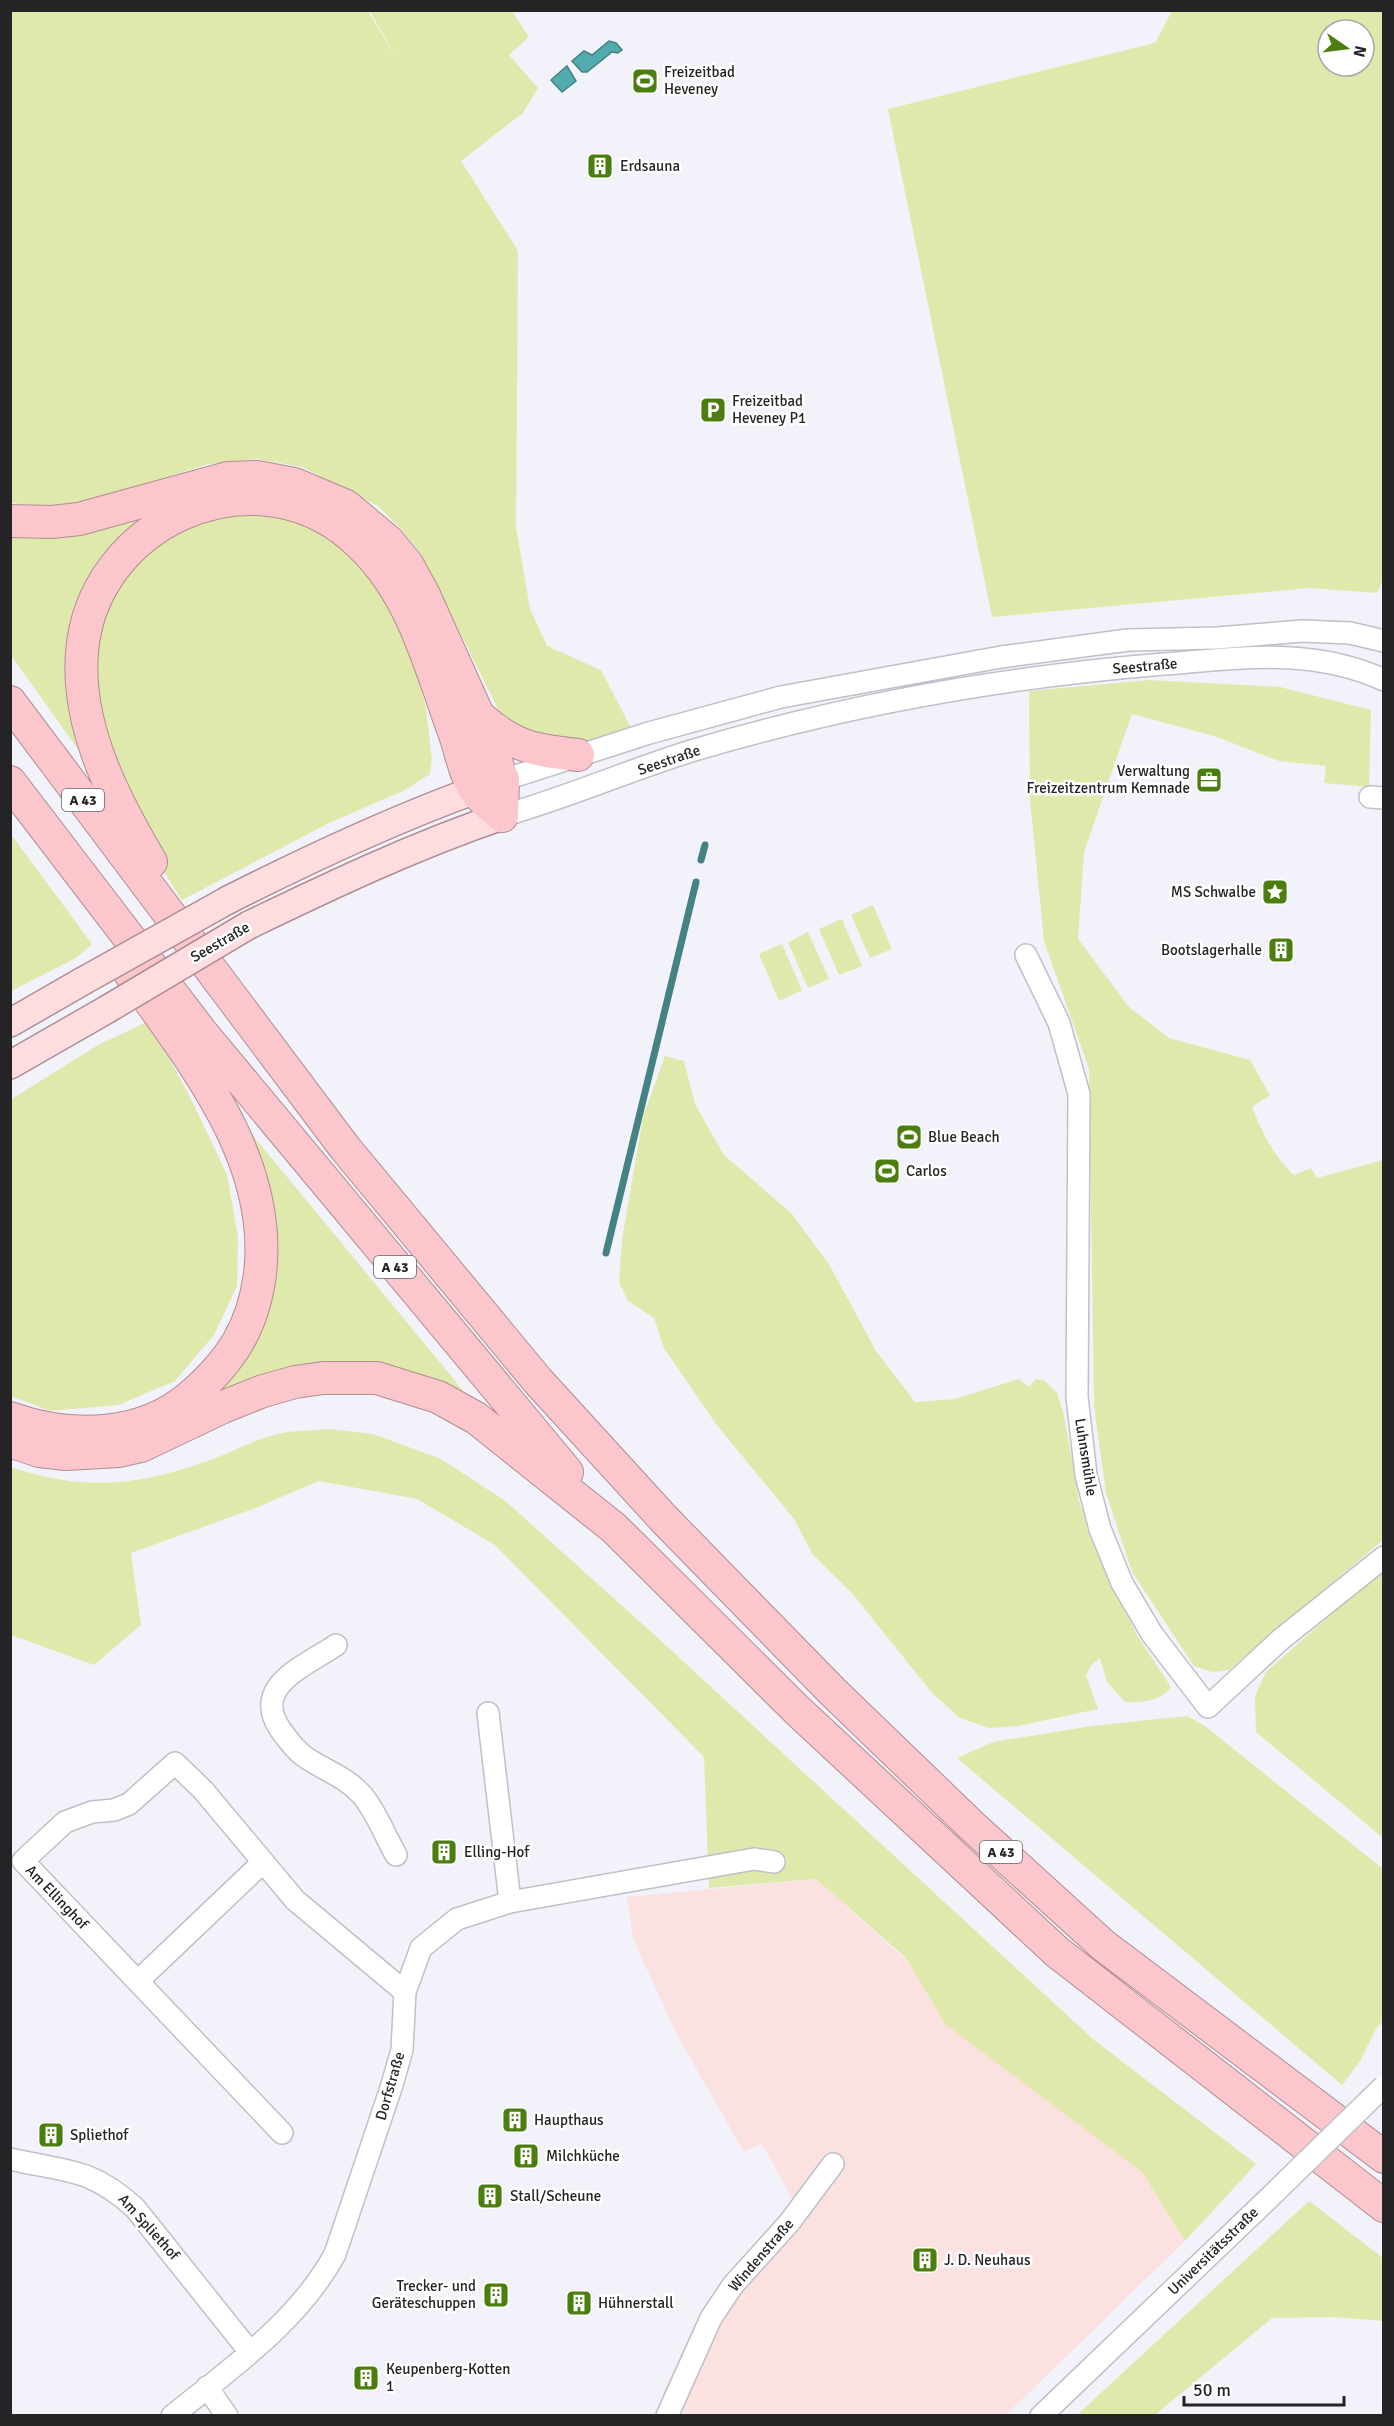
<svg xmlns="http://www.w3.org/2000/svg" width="1394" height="2426" viewBox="0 0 1394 2426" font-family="Signika,sans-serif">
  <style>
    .industrial { fill: #fce1e1 }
    .green { fill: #e0e9ac; fill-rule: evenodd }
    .water { fill: #52abac; stroke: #448284; stroke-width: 1.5 }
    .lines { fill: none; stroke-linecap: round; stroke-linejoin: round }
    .stream { stroke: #448284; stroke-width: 7 }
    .minor-casing { stroke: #bfc0c8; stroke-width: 24 }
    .major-casing { stroke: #b08d92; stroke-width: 30 }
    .highway-casing { stroke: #b08d92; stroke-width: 34 }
    .minor { stroke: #fff; stroke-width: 21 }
    .major { stroke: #fddde0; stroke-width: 27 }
    .highway { stroke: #fbc6cc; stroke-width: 32 }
    .minor-bridge-casing { stroke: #bfc0c8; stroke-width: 24; stroke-linecap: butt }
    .major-bridge-casing { stroke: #b08d92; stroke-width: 30; stroke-linecap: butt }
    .minor-bridge { stroke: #fff; stroke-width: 21 }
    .major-bridge { stroke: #fddde0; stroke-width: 27 }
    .labels { text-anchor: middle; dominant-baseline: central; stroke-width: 5; stroke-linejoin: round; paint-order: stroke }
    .shield { fill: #fff; stroke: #666668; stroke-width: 1.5 }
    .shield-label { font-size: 14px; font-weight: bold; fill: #242427 }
    .poi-label { font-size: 15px; fill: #242427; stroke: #fff; text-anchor: start }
    .street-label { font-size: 15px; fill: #242427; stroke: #fff }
  </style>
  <rect width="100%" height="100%" fill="#f1f2fa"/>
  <!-- industrial -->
  <path class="industrial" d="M 816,1879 L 1142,2172 L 1185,2241 L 1006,2415 L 682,2415 L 683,2411 L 663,2392 L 700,2314 L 749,2250 L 793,2200 L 762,2144 L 744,2152 L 677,2035 L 633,1939 L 627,1897 Z"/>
  <!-- green -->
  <path class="green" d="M 10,11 L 368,11 L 399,63 L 370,11 L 512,11 L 529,37 L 509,55 L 538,88 L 523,113 L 461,161 L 518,251 L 516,527 L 530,609 L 547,646 L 601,670 L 633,732 L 576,751 L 503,719 L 420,552 L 400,528 L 378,506 L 302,467 L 257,459 L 209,464 L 81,503 L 44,506 L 11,503 Z
    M 1172,11 L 1383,11 L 1383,580 L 1377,593 L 1310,588 L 992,617 L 888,109 L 1155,43 ZM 1328,30 L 1364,30 L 1364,66 L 1328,66 Z
    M 293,487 L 408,604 L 321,515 L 188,510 L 96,591 L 96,750 L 82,755 L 11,655 L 10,524 Z
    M 257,506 L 347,540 L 402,610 L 426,709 L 432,759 L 430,774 L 405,790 L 327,824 L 182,900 L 135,827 L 87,681 L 94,610 L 161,532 Z
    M 1149,680 L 1280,687 L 1371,710 L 1369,787 L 1324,783 L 1326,766 L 1279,761 L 1214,736 L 1132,714 L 1084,852 L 1078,939 L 1129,1007 L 1169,1038 L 1250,1060 L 1270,1095 L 1252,1107 C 1262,1132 1274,1157 1294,1175 L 1311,1168 L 1317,1178 L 1383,1160 L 1383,1540 L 1229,1670 L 1212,1672 L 1194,1666 L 1132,1572 L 1106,1493 L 1094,1406 L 1089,1069 L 1044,941 L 1030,800 L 1029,691 Z
    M 10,833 L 92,944 L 76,958 L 11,991 Z
    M 873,905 L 892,949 L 870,958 L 851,915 Z
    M 842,919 L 862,966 L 839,975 L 819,929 Z
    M 808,932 L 829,979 L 808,988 L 788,942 Z
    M 782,944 L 802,990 L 779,1001 L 759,954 Z
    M 149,1021 L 192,1101 L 227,1175 L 238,1237 L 237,1286 L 214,1335 L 175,1381 L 118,1405 L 50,1411 L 11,1396 L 10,1100 L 98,1045 Z
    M 665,1056 L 684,1061 L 695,1104 L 724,1155 L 792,1214 L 830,1266 L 876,1351 L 915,1402 L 955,1399 L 1019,1379 L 1029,1387 L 1036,1379 L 1045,1381 L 1057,1393 L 1064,1415 L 1079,1501 L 1107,1573 L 1138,1637 L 1171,1687 C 1162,1701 1140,1703 1125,1702 L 1107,1682 L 1100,1658 L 1091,1665 L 1086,1675 L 1098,1709 L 1018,1726 L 989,1728 L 960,1718 L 933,1694 L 852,1593 L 813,1555 L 794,1519 L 716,1424 L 664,1348 L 654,1318 L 628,1301 L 619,1282 L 622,1240 L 643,1117 Z
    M 232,1110 L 475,1405 L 446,1392 L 242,1390 L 208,1393 L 264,1294 Z
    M 328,1429 L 373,1434 L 441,1459 L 504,1500 L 647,1628 L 1094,2040 L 1256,2164 L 1185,2241 L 1142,2172 L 946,2025 L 906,1958 L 816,1879 L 709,1888 L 704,1757 L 495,1545 L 417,1499 L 319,1481 L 253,1509 L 131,1553 L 141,1625 L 94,1665 L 11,1635 L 10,1467 C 87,1492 139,1486 213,1459 C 234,1451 256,1439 278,1434 C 293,1430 312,1431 328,1429 Z
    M 1383,1568 L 1383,1838 L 1256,1732 L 1255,1696 L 1266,1672 Z
    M 1187,1716 L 1205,1726 L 1383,1869 L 1383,2021 L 1376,2029 L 1360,2061 L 1342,2085 L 957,1758 L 993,1742 L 1092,1726 Z
    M 1309,2201 L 1383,2258 L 1383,2321 L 1333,2317 L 1272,2318 L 1155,2415 L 1077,2415 Z"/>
  <!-- water -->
  <path class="water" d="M 609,41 L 616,43 L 622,50 L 618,53 L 612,52 L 587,72 L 582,72 L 572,61 L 584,51 L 592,55 Z
    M 567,66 L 576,81 L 562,92 L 551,80 Z"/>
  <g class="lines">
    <!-- stream -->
    <path class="stream" d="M 701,860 L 705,845
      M 606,1253 L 696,882"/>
    <defs>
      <path id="minor" d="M 491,784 L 649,733 L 781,697 L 1001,657 L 1128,640 L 1217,638 L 1302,631 L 1350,633 L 1384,641
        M 1370,797 L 1384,798
        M 502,816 C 566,798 627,771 691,751 C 845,705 1004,677 1164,664 C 1240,658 1312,647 1384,680
        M 1026,955 L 1059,1023 L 1079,1094 L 1077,1397 L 1086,1475 L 1100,1529 L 1122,1583 L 1152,1634 L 1208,1707 L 1280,1640 L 1384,1557
        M 336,1645 C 306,1666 251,1685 280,1729 C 287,1739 295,1750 305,1757 C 324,1770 346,1777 362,1795 C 376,1811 385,1836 396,1855
        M 510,1902 L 754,1859 L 774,1862
        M 138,1981 L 262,1863
        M 282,2133 L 23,1861 L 65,1822 L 92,1812 L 114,1810 L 129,1804 L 175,1763 L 203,1790 L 295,1900 L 405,1992
        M 10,2159 C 66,2172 90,2167 135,2208 L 250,2352
        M 207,2387 L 227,2416
        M 172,2416 C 230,2369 299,2321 335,2254 L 391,2088 L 402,2050 L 405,1992 L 421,1948 L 457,1919 L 510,1902 L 488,1713
        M 667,2416 L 711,2318 L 733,2285 L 789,2223 L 833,2164
        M 1041,2416 L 1269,2198"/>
      <path id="major" d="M 228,900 C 309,859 390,821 475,790
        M 249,925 C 332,885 414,846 502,816
        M 10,1023 L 83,981
        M 10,1065 L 106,1010"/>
      <path id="highway" d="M 10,521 L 52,522 L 79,519 L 228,478 L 257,477 L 294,484 L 346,506 L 388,541 L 407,564 L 424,595 L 478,715 L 503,780 L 502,816
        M 10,702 L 345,1148 L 538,1381 L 664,1519 L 833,1692 L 972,1826 L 1103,1945 L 1384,2157
        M 479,716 C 513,747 533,750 578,755
        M 10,782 L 202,1033 L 567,1472
        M 151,862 C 115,801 76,727 82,653 C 91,524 250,450 351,536 C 411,586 429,664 455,735 C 461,752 465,776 476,791 C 482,800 493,808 502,816
        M 10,1418 C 69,1439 141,1439 191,1396 C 231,1361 253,1328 260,1274 C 274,1156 188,1057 125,966
        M 10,1441 L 39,1451 L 66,1454 L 119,1451 L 141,1446 L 223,1407 L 263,1391 L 295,1382 L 323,1378 L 377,1378 L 438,1397 L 476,1418 L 614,1528 L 798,1711 L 1057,1952 L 1384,2206"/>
    </defs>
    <!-- minor casing -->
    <use href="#minor" class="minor-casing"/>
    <!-- major casing -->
    <use href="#major" class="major-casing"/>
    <!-- highway casing -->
    <use href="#highway" class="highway-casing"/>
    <!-- minor -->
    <use href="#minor" class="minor"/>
    <!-- major -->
    <use href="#major" class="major"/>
    <!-- highway -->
    <use href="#highway" class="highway"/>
    <defs>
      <path id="minor-bridge" d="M 1269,2198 L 1384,2086"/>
      <path id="major-bridge" d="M 83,981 L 228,900
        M 106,1010 L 249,925"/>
    </defs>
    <!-- minor-bridge casing -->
    <use href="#minor-bridge" class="minor-bridge-casing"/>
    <!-- major-bridge casing -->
    <use href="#major-bridge" class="major-bridge-casing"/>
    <!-- minor-bridge -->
    <use href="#minor-bridge" class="minor-bridge"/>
    <!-- major-bridge -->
    <use href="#major-bridge" class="major-bridge"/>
  </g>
  <!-- icons -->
  <defs>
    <symbol id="stadium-square" viewBox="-11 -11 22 22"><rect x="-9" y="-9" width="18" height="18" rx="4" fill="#4b7e0e" stroke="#fff"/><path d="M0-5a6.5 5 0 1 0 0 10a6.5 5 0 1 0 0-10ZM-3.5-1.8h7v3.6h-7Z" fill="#fff"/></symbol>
    <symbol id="building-square" viewBox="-11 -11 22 22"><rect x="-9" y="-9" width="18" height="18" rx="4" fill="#4b7e0e" stroke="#fff"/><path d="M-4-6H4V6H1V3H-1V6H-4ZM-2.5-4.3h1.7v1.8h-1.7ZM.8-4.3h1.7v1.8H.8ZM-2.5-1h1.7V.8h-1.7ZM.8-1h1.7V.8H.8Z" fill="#fff"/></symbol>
    <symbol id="parking-square" viewBox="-11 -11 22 22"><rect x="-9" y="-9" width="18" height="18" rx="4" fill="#4b7e0e" stroke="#fff"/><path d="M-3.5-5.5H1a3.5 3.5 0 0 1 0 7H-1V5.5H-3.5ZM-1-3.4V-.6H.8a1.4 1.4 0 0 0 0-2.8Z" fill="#fff"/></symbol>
    <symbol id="office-square" viewBox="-11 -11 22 22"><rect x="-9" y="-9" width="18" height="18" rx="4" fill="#4b7e0e" stroke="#fff"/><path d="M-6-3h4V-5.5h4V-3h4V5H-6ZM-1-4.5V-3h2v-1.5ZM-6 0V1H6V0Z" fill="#fff"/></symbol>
    <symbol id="sight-square" viewBox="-11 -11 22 22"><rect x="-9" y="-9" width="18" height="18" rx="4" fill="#4b7e0e" stroke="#fff"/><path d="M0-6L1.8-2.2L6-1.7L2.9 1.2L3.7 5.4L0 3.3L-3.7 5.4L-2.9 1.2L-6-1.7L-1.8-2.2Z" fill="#fff"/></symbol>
  </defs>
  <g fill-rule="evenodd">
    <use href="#stadium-square" x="630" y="66" width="30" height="30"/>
    <use href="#building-square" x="585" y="151" width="30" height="30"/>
    <use href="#parking-square" x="698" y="395" width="30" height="30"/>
    <use href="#office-square" x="1194" y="765" width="30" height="30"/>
    <use href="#sight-square" x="1260" y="877" width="30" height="30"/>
    <use href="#building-square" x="1266" y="935" width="30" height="30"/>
    <use href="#stadium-square" x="894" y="1122" width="30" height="30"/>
    <use href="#stadium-square" x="872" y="1156" width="30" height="30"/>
    <use href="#building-square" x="429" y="1837" width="30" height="30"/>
    <use href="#building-square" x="500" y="2105" width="30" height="30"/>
    <use href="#building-square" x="36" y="2120" width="30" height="30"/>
    <use href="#building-square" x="511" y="2141" width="30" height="30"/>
    <use href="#building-square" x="475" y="2181" width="30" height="30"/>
    <use href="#building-square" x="910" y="2245" width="30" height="30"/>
    <use href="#building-square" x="481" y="2280" width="30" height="30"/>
    <use href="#building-square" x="564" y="2288" width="30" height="30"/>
    <use href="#building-square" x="351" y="2363" width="30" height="30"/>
  </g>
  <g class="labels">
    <!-- shield labels -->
    <g class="shield">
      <rect x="62" y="789" width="42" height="22" rx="4.5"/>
      <rect x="374" y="1256" width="42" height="22" rx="4.5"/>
      <rect x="980" y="1841" width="42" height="22" rx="4.5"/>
    </g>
    <g class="shield-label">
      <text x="83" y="800">A 43</text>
      <text x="395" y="1267">A 43</text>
      <text x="1001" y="1852">A 43</text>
    </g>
    <!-- poi labels -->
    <g class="poi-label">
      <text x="664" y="72">Freizeitbad<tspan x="664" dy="17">Heveney</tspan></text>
      <text x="620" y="166">Erdsauna</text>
      <text x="732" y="401">Freizeitbad<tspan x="732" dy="17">Heveney P1</tspan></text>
      <text x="1190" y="771" text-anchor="end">Verwaltung<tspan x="1190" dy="17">Freizeitzentrum Kemnade</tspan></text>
      <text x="1256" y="892" text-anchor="end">MS Schwalbe</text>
      <text x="1262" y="950" text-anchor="end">Bootslagerhalle</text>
      <text x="928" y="1137">Blue Beach</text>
      <text x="906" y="1171">Carlos</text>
      <text x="464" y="1852">Elling-Hof</text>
      <text x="534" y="2120">Haupthaus</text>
      <text x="70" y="2135">Spliethof</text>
      <text x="546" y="2156">Milchküche</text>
      <text x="510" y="2196">Stall/Scheune</text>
      <text x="944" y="2260">J. D. Neuhaus</text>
      <text x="476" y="2286" text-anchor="end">Trecker- und<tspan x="476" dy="17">Geräteschuppen</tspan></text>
      <text x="598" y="2303">Hühnerstall</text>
      <text x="386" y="2369">Keupenberg-Kotten<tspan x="386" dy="17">1</tspan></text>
    </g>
    <!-- street labels -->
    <g class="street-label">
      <text transform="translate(1145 666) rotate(-5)">Seestraße</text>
      <text transform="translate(669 760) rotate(-19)">Seestraße</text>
      <text transform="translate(220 942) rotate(-30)">Seestraße</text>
      <text transform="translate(1086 1457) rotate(81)">Luhnsmühle</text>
      <text transform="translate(57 1897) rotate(46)">Am Ellinghof</text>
      <text transform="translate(390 2086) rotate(-74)">Dorfstraße</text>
      <text transform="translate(149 2227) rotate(48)">Am Spliethof</text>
      <text transform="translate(1213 2251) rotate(-44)">Universitätsstraße</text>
      <text transform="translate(761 2255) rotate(-49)">Windenstraße</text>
    </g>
  </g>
  <!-- border -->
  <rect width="1394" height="2426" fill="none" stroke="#242427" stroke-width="24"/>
  <!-- north arrow -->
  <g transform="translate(1346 48) rotate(104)"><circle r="28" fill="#ffffff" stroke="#a7a7a9" stroke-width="1.5"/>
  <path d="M0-4.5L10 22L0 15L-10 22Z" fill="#4b7e0e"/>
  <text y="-9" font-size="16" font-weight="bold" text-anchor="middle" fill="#242427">N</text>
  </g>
  <!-- scale -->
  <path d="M1184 2396v9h160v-9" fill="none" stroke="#242427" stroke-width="3"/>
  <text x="1193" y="2396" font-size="18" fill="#242427" stroke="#ffffff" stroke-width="4.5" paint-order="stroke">50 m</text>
</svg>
